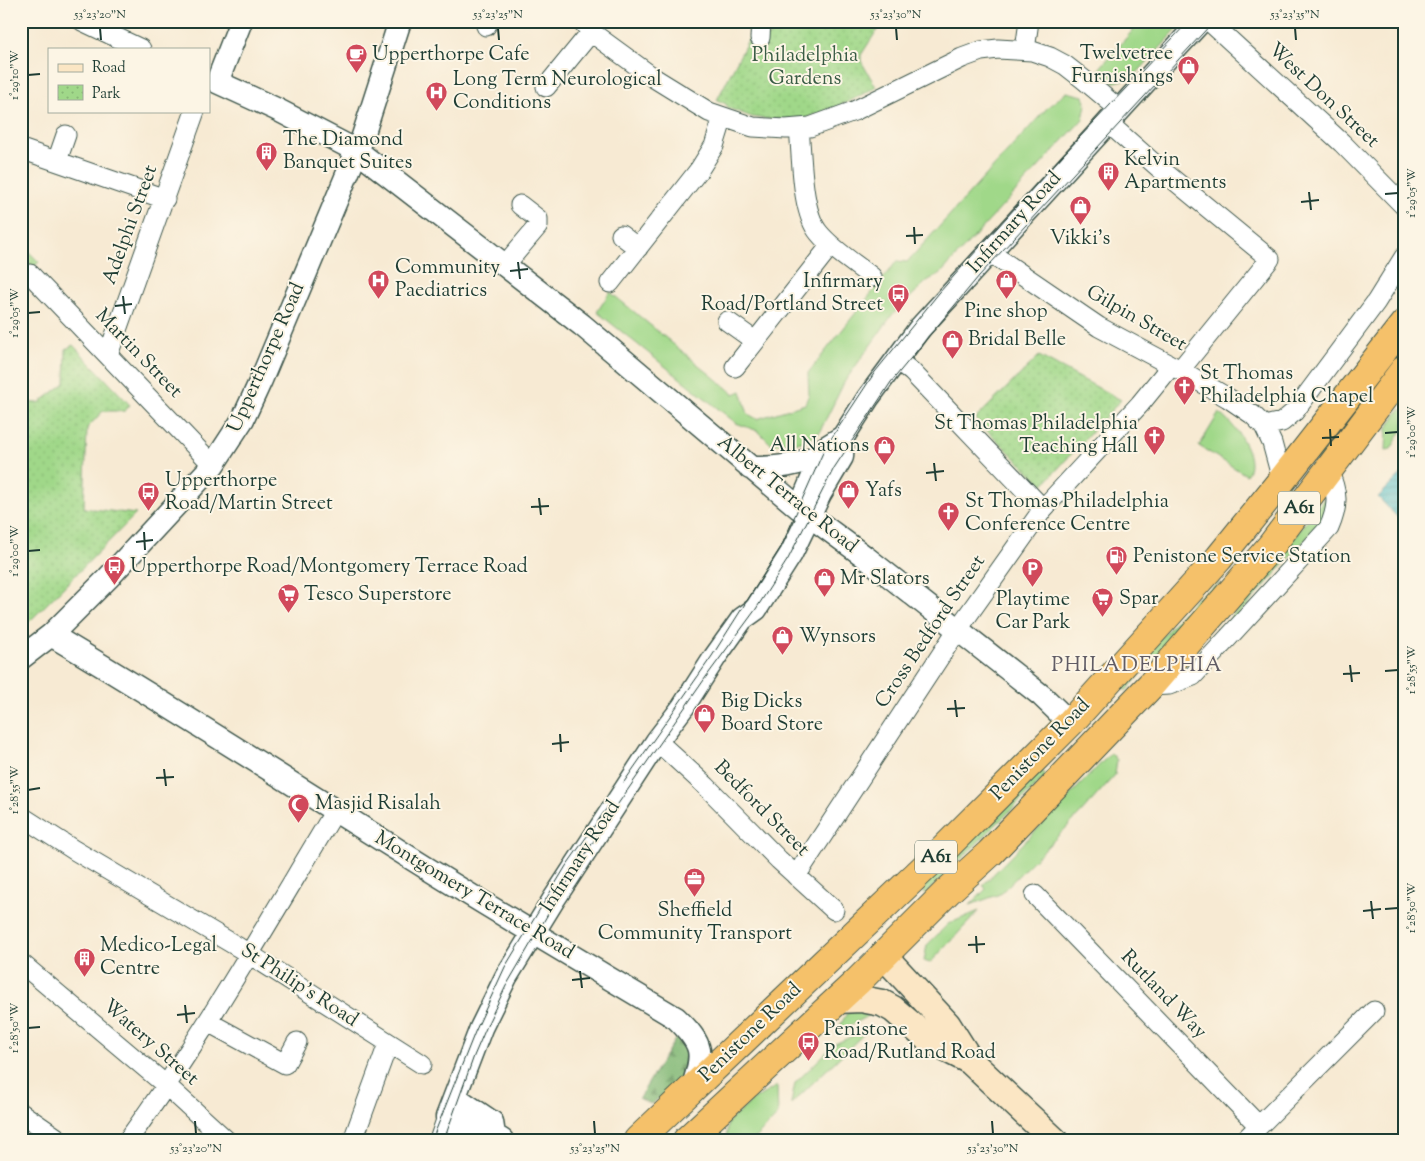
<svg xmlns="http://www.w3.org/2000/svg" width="1425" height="1161" viewBox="0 0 1425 1161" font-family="'Sorts Mill Goudy',serif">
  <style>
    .grass { fill: #a0d889; stroke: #608a5e }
    .forest { fill: url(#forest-firs); stroke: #507a54 }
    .park { fill: url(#park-dots); stroke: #608a5e }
    .water { fill: url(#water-rules); stroke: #367c7c }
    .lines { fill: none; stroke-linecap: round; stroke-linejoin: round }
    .minor-casing { stroke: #3f574c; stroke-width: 21 }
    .tertiary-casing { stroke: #3f574c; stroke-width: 25 }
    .secondary-casing { stroke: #3f574c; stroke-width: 29 }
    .trunk-casing { stroke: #3f574c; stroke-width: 30 }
    .minor { stroke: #fff; stroke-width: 19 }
    .tertiary { stroke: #fff; stroke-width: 22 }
    .secondary { stroke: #fbe6c4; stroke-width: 26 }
    .trunk { stroke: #f5c16b; stroke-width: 28 }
    .tram { stroke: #1f3d34; stroke-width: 1 }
    .ticks { fill: none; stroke: #1f3d34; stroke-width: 2 }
    .labels { text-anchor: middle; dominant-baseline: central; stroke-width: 4; stroke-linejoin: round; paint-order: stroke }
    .shield { fill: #fcf5e5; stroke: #617469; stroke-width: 1 }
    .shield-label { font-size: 19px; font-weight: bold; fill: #1f3d34 }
    .poi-label { font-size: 20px; fill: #1f3d34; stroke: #fcf5e5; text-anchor: start }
    .park-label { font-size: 20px; fill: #395c45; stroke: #fcf5e5 }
    .street-label { font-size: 20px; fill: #1f3d34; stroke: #fcf5e5 }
    .neighbourhood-label { font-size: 21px; letter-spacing: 1px; fill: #605c65; stroke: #fcf5e5 }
    .neatline { fill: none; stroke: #1f3d34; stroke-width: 2 }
    .ticks-label { font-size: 12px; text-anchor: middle; fill: #1f3d34 }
  </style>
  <defs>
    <pattern id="forest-firs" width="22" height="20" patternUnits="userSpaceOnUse" patternTransform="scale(1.25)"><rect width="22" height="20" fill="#80b875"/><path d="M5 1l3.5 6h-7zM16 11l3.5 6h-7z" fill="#689761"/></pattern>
    <pattern id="park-dots" width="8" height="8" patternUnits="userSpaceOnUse" patternTransform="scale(1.25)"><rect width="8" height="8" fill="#a0d889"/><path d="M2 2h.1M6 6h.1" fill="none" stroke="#89ba77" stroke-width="1.8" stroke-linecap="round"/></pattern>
    <pattern id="water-rules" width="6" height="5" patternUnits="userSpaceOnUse" patternTransform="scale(1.25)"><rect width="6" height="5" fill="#4dbbc5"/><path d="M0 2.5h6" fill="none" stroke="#3f99a1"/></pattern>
  </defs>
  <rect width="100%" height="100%" fill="#fcf5e5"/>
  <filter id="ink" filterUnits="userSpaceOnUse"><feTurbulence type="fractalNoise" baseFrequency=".02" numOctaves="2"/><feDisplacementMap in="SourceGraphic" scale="10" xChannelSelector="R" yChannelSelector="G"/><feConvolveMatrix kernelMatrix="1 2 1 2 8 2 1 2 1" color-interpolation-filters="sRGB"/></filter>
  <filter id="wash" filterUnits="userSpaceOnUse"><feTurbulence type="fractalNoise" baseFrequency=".0096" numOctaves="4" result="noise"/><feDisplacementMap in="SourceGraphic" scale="20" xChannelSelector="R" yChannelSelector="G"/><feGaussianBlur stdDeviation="1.12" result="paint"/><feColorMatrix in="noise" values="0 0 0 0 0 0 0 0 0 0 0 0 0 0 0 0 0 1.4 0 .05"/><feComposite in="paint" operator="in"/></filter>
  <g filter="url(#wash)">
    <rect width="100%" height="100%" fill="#f7ead3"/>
    <!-- grass -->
    <path class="grass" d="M 1141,21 L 1185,21 L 1137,73 L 1127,79 L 1115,82 L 1104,81 L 1099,69 Z
      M 1067,92 L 1083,96 L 1086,105 L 1083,119 L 941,273 L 927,281 L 892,315 L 845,381 L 819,433 L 803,442 L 771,444 L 758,431 L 736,423 L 597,312 L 610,292 L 734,394 L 741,391 L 748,414 L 757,419 L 805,404 L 809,394 L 808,373 L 897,261 L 907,262 L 1049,106 Z
      M 1362,397 L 1369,401 L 1325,460 L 1314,459 Z
      M 1400,409 L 1404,411 L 1404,427 L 1391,449 L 1386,450 L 1387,428 Z
      M 1219,413 C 1234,422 1260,459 1246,475 L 1199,446 Z
      M 1327,495 L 1330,500 L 1322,521 L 1221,635 L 1217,635 Z
      M 1220,582 L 1126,691 L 1118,685 L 1195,600 Z
      M 1111,753 L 1117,760 L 1115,775 L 1079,815 L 1000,894 L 970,905 L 986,889 L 983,885 Z
      M 1040,769 L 1046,776 L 925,894 L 921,887 Z
      M 979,911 L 930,963 L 924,961 L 927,945 L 948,924 Z
      M 862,1010 L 873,1013 L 836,1033 L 847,1013 Z
      M 870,1028 L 791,1104 L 795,1083 L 835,1044 Z
      M 777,1086 L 778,1115 L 753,1140 L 726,1140 L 728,1122 L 753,1100 Z"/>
    <!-- forest -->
    <path class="forest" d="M 676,1038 C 688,1048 690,1064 682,1078 C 677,1086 659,1098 651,1104 L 639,1098 Z"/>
    <!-- park -->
    <path class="park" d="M 772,21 L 883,21 L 861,55 L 861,61 L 876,87 L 846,103 L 803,119 L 773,120 L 752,117 L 728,108 L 726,104 L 717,100 L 749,38 L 770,36 Z
      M 21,244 L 39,262 L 21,279 Z
      M 73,345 L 130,405 L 125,411 L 103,411 L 87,428 L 84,508 L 136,514 L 25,626 L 24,656 L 21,658 L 21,402 L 39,403 L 65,383 L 66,349 Z
      M 1039,356 L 1121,400 L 1043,485 L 975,419 Z"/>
    <!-- water -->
    <path class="water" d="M 1404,471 L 1404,515 L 1400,520 L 1378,497 Z"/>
  </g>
  <g filter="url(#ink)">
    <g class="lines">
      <defs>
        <path id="minor" d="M 82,21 L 141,49
          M 582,21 L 591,32 L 654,78 L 709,112 L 753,127 L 786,129 L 810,127 L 854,111 L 962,58 L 981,51 L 998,49 L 1032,51 L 1050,57 L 1065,65 L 1083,79 L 1120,110
          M 1209,21 L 1342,143 L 1404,206
          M 486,26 L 489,21
          M 760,38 L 761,21
          M 1025,50 L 1029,21
          M 546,87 L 591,32
          M 1107,122 L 1158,167 L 1270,259 L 1180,370
          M 799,128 C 802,156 801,212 819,233 C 833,250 854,263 872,277
          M 21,149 L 165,199
          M 57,161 L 66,135
          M 621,235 L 638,248
          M 989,252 L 1099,327 L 1180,370 L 1228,398 L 1253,415 L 1264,426 L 1272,443 L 1282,480
          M 505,265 L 538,226 L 538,219 L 520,205
          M 30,274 L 213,465
          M 610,283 L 699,170 L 714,146 L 723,117
          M 727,321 L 755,341
          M 108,355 L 195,111
          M 896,359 L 912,372 L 1043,509
          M 735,367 L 831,245
          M 1264,426 L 1282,422 L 1294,412 L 1376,302 L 1404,257
          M 1150,686 L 1169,685 L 1193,676 L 1329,528 C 1339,505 1338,492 1328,470
          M 657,741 L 706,786 L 779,860 L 834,910
          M 21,816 L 74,850 L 238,947 L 422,1064
          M 796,876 L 958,629 L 1043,509 L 1140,404 L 1171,366
          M 1035,895 L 1259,1126
          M 21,963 L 167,1086 L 226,1140
          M 208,1022 L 285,1064 L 297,1042
          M 21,1113 L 60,1140
          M 128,1140 C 204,1035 268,922 335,811
          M 353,1140 L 388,1044
          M 439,1140 L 447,1117
          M 1245,1140 L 1374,1011"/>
        <path id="tertiary" d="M 241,21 L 217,82 L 276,109 L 357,151 L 582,325 L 799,508 L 864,556 L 1018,677 L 1042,696 L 1070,723
          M 750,468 C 777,468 799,466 823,453
          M 806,493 L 825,448 L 843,437 L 868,398 L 920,328 L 1201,21
          M 51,635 C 169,705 284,779 401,852 C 491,909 584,963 676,1018 C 704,1045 704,1053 692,1089
          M 21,658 L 51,635 L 108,578 L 213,465 L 243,419 L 261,380 L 362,139 L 400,21
          M 455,1097 L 492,1122 L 494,1135 L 502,1140
          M 494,1135 L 480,1138 L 447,1117 L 481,1028 L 506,977 L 554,899 L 657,741 L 683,707 L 715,657 L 742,619 L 756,609 L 791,554 L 820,494 L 842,457 L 843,437"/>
        <path id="secondary" d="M 883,955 L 947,1024 L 971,1062 L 1054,1140
          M 837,1000 L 861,999 L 882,1003 L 893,1009 L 929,1040 L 970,1061"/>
        <path id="trunk" d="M 638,1140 L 943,850 L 1070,723 L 1219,558 L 1282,480 L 1404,324
          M 687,1140 L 857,982 L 948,891 L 990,853 L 1150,686 L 1271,546 L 1404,370"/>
      </defs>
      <!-- minor casing -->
      <use href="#minor" class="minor-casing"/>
      <!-- tertiary casing -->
      <use href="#tertiary" class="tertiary-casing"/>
      <!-- secondary casing -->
      <use href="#secondary" class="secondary-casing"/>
      <!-- trunk casing -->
      <use href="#trunk" class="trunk-casing"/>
      <!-- minor -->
      <use href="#minor" class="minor"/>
      <!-- tertiary -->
      <use href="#tertiary" class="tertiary"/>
      <!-- secondary -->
      <use href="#secondary" class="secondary"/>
      <!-- trunk -->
      <use href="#trunk" class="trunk"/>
      <!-- tram -->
      <path class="tram" d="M 624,782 L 712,656 L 781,547 L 825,448 L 875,372 L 939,293 L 969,259 L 1063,155 L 1189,21
        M 432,1140 L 475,1032 L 505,967 L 566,866 L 609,805
        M 444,1140 L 474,1056 L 489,1021 L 506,986 L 558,897 L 611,814 L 706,677 L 756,609 L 788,559 L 834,468 L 891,382 L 979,276 L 1214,21"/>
    </g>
  </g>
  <!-- ticks -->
  <path class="ticks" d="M 100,28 L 101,40M 498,28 L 499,40M 896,28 L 897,40M 1295,28 L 1296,40M 28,75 L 40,74M 1309,192 L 1311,210M 1385,194 L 1398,193M 1301,202 L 1319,200M 914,227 L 915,244M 906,236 L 923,235M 518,262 L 520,279M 510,271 L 528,269M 123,296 L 125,314M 115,306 L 132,304M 28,313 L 40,312M 1330,429 L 1331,446M 1385,433 L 1398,432M 1322,438 L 1339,437M 934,463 L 936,481M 926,473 L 944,471M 539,498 L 541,515M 531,507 L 549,506M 144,532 L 145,550M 136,542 L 153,540M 28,551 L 40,550M 1350,665 L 1352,682M 1385,671 L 1398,670M 1343,674 L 1360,673M 955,700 L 957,717M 947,709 L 965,708M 560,734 L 561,752M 552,744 L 569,742M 164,769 L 166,786M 156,778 L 174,777M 28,790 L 40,788M 1371,901 L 1373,919M 1385,909 L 1398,908M 1363,911 L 1381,909M 976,936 L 977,953M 968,945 L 985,944M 580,971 L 582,988M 572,980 L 590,978M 185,1005 L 187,1023M 177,1015 L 195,1013M 28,1028 L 40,1027M 195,1121 L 196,1134M 594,1121 L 595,1134M 992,1121 L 993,1134"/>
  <!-- icons -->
  <defs>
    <symbol id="cafe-pin" viewBox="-11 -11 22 30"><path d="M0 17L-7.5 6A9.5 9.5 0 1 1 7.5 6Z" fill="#d1495b" stroke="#fcf5e5"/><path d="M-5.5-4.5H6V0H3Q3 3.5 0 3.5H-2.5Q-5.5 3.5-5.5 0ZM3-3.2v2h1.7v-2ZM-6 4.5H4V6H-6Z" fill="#fff"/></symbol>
    <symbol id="shop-pin" viewBox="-11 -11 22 30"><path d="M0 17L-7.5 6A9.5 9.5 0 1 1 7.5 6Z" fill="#d1495b" stroke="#fcf5e5"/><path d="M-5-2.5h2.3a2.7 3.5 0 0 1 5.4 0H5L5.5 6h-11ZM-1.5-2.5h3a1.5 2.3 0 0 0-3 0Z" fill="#fff"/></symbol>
    <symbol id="hospital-pin" viewBox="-11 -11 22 30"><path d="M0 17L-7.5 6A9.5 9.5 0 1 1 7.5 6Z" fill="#d1495b" stroke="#fcf5e5"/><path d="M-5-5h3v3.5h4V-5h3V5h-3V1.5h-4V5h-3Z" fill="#fff"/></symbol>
    <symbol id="building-pin" viewBox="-11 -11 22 30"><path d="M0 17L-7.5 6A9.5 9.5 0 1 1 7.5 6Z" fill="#d1495b" stroke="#fcf5e5"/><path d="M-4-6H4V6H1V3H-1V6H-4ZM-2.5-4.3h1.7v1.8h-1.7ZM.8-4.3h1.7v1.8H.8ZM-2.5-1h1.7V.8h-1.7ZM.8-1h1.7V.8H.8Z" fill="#fff"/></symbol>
    <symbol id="bus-pin" viewBox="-11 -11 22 30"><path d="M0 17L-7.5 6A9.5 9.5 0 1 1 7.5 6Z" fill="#d1495b" stroke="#fcf5e5"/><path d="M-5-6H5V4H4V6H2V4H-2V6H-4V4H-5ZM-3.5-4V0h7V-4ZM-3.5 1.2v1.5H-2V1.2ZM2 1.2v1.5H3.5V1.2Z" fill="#fff"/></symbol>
    <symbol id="church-pin" viewBox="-11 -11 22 30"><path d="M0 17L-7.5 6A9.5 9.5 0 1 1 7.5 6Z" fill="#d1495b" stroke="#fcf5e5"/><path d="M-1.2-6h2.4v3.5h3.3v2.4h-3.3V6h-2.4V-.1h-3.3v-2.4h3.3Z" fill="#fff"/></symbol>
    <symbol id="fuel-pin" viewBox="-11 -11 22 30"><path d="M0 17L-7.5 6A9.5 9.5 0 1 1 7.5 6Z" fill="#d1495b" stroke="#fcf5e5"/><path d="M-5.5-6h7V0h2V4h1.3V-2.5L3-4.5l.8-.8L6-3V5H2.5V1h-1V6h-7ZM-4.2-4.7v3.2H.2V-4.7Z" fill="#fff"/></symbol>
    <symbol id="parking-pin" viewBox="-11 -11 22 30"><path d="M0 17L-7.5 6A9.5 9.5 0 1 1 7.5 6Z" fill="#d1495b" stroke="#fcf5e5"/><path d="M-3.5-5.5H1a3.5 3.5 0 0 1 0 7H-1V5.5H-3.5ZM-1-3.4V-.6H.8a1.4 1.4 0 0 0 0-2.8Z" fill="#fff"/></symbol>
    <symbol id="supermarket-pin" viewBox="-11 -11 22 30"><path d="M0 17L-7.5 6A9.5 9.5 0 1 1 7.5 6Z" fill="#d1495b" stroke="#fcf5e5"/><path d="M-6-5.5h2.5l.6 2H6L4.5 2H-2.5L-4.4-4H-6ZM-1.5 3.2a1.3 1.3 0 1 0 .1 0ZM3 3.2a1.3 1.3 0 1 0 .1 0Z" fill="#fff"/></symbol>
    <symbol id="mosque-pin" viewBox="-11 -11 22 30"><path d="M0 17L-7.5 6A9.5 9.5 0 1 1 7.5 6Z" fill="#d1495b" stroke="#fcf5e5"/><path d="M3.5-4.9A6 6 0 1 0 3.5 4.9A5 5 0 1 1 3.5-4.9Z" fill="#fff"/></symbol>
    <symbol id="office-pin" viewBox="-11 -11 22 30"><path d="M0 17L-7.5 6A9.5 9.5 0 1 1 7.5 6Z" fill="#d1495b" stroke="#fcf5e5"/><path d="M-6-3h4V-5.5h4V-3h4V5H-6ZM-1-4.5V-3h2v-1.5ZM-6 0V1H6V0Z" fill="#fff"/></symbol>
  </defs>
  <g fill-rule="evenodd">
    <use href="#cafe-pin" x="344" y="42" width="25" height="34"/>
    <use href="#shop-pin" x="1176" y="54" width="25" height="34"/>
    <use href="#hospital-pin" x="424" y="80" width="25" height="34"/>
    <use href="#building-pin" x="254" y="140" width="25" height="34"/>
    <use href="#building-pin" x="1096" y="160" width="25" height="34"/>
    <use href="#shop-pin" x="1068" y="194" width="25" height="34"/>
    <use href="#hospital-pin" x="366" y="268" width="25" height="34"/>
    <use href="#shop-pin" x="994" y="268" width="25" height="34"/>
    <use href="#bus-pin" x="886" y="282" width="25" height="34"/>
    <use href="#shop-pin" x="940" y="328" width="25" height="34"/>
    <use href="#church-pin" x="1172" y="374" width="25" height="34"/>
    <use href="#church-pin" x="1142" y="424" width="25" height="34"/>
    <use href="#shop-pin" x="872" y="434" width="25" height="34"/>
    <use href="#shop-pin" x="836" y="478" width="25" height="34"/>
    <use href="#bus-pin" x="136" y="480" width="25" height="34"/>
    <use href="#church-pin" x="936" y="500" width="25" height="34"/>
    <use href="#fuel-pin" x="1104" y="544" width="25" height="34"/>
    <use href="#bus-pin" x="102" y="554" width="25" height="34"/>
    <use href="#parking-pin" x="1020" y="556" width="25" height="34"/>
    <use href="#shop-pin" x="812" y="566" width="25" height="34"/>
    <use href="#supermarket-pin" x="276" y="582" width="25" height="34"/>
    <use href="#supermarket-pin" x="1090" y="586" width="25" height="34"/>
    <use href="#shop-pin" x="770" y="624" width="25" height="34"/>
    <use href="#shop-pin" x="692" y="702" width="25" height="34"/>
    <use href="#mosque-pin" x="286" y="792" width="25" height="34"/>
    <use href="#office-pin" x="682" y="866" width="25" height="34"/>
    <use href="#building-pin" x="72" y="946" width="25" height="34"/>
    <use href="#bus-pin" x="796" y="1030" width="25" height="34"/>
  </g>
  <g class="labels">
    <!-- shield labels -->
    <g class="shield">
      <rect x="1278" y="491.5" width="42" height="33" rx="4"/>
      <rect x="915" y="840.5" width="42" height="33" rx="4"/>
    </g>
    <g class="shield-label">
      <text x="1299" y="508">A61</text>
      <text x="936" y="857">A61</text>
    </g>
    <!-- poi labels -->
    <g class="poi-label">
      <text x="1173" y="54" text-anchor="end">Twelvetree<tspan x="1173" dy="23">Furnishings</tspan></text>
      <text x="372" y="55">Upperthorpe Cafe</text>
      <text x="453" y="80">Long Term Neurological<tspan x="453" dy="23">Conditions</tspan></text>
      <text x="283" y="140">The Diamond<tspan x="283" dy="23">Banquet Suites</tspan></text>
      <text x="1124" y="160">Kelvin<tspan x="1124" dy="23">Apartments</tspan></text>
      <text x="1080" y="239" text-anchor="middle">Vikki's</text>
      <text x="395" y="268">Community<tspan x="395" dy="23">Paediatrics</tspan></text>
      <text x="883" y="282" text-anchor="end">Infirmary<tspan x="883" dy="23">Road/Portland Street</tspan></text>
      <text x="1006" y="312" text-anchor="middle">Pine shop</text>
      <text x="968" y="340">Bridal Belle</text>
      <text x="1200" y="374">St Thomas<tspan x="1200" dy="23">Philadelphia Chapel</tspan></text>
      <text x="1138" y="424" text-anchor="end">St Thomas Philadelphia<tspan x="1138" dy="23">Teaching Hall</tspan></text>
      <text x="869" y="446" text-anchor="end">All Nations</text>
      <text x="165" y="481">Upperthorpe<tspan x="165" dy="23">Road/Martin Street</tspan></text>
      <text x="865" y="491">Yafs</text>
      <text x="965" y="502">St Thomas Philadelphia<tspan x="965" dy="23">Conference Centre</tspan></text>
      <text x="1133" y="557">Penistone Service Station</text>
      <text x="130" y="567">Upperthorpe Road/Montgomery Terrace Road</text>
      <text x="840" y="579">Mr Slators</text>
      <text x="304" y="595">Tesco Superstore</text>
      <text x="1119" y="599">Spar</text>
      <text x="1033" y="600" text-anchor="middle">Playtime<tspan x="1033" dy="23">Car Park</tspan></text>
      <text x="799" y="637">Wynsors</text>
      <text x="721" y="702">Big Dicks<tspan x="721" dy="23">Board Store</tspan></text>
      <text x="315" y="804">Masjid Risalah</text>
      <text x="695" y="911" text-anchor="middle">Sheffield<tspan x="695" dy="23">Community Transport</tspan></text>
      <text x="100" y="946">Medico-Legal<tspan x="100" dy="23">Centre</tspan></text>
      <text x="824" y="1030">Penistone<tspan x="824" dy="23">Road/Rutland Road</tspan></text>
    </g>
    <!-- park labels -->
    <g class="park-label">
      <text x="805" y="56">Philadelphia<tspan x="805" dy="23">Gardens</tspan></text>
    </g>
    <!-- street labels -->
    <g class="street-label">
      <text transform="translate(1323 96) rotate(43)">West Don Street</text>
      <text transform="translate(1015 223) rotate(-48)">Infirmary Road</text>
      <text transform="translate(131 225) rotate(-70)">Adelphi Street</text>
      <text transform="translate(1136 319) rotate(30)">Gilpin Street</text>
      <text transform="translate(138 354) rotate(46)">Martin Street</text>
      <text transform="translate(267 358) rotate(-66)">Upperthorpe Road</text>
      <text transform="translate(787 495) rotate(39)">Albert Terrace Road</text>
      <text transform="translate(931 632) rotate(-56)">Cross Bedford Street</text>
      <text transform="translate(1041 750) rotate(-46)">Penistone Road</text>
      <text transform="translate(761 809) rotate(45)">Bedford Street</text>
      <text transform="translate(581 857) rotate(-57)">Infirmary Road</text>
      <text transform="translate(474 896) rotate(31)">Montgomery Terrace Road</text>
      <text transform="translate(299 986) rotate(33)">St Philip's Road</text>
      <text transform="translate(1163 995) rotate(46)">Rutland Way</text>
      <text transform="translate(751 1033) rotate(-44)">Penistone Road</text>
      <text transform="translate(150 1043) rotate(41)">Watery Street</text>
    </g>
    <!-- neighbourhood labels -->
    <g class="neighbourhood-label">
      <text x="1137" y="666">PHILADELPHIA</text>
    </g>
  </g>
  <!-- margin -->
  <rect width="1425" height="1161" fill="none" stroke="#fcf5e5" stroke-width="55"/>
  <!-- legend -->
  <rect x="48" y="48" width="162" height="65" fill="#fcf5e5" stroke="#a4ab9e"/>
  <rect x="58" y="64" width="25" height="8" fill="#fbe6c4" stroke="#a4ab9e"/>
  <text x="92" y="72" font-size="15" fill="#1f3d34">Road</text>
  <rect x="58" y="85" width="25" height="15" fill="url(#park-dots)" stroke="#a4ab9e"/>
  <text x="92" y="98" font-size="15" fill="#1f3d34">Park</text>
  <rect x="28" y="28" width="1370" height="1106" class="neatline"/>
  <g class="ticks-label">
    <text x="100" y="18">53°23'20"N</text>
    <text x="498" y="18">53°23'25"N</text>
    <text x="896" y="18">53°23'30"N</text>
    <text x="1295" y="18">53°23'35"N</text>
    <text transform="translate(14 75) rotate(-90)" y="4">1°29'10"W</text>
    <text transform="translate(1411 193) rotate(-90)" y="4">1°29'05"W</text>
    <text transform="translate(14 313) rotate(-90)" y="4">1°29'05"W</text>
    <text transform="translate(1411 432) rotate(-90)" y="4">1°29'00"W</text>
    <text transform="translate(14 551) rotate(-90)" y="4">1°29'00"W</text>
    <text transform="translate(1411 670) rotate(-90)" y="4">1°28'55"W</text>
    <text transform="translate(14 790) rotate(-90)" y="4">1°28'55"W</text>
    <text transform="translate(1411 908) rotate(-90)" y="4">1°28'50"W</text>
    <text transform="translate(14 1028) rotate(-90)" y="4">1°28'50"W</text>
    <text x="196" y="1152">53°23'20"N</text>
    <text x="595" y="1152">53°23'25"N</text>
    <text x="993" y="1152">53°23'30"N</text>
  </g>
</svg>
